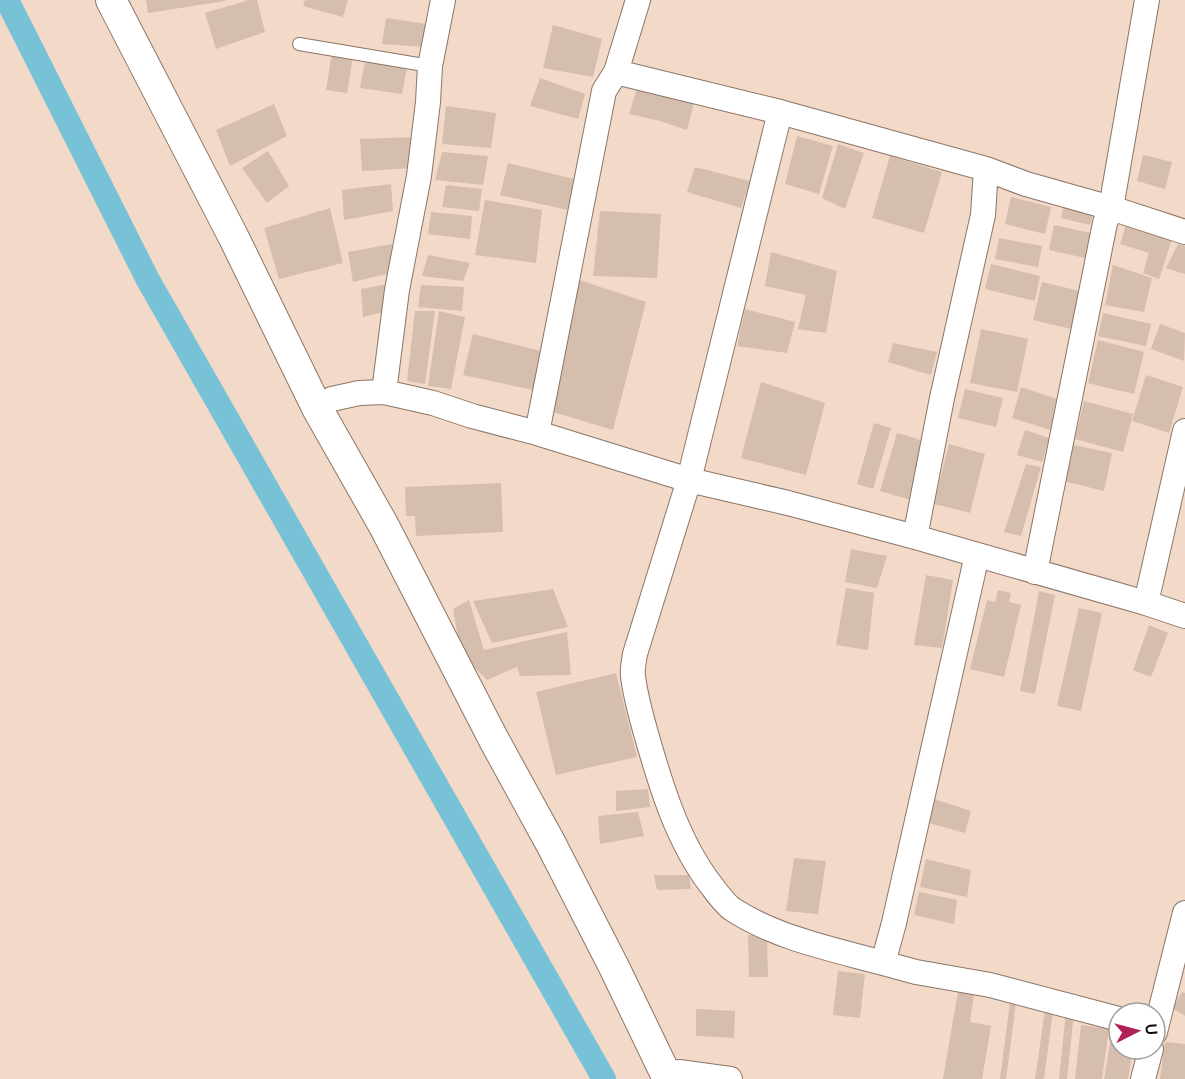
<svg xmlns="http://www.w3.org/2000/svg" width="1185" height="1079" viewBox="0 0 1185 1079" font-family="Cabin,sans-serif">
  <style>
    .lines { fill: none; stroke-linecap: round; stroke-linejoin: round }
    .canal { stroke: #77c2d7; stroke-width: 24 }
    .building { fill: #d6beae }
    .service-casing { stroke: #8b7566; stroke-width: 14 }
    .minor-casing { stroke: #8b7566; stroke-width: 26 }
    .tertiary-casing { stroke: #8b7566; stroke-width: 32 }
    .service { stroke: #fff; stroke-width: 12 }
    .minor { stroke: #fff; stroke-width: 24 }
    .tertiary { stroke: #fff; stroke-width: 30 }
  </style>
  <rect width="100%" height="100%" fill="#f2d9c8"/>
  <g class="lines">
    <!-- canal -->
    <path class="canal" d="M 7,0 L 148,280 L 604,1079"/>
  </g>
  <!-- building -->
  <path class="building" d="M 146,0 L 225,0 L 225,1 L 148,13 Z
    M 249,0 L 257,0 L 265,32 L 216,49 L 205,13 Z
    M 305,0 L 348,0 L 343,17 L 303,6 Z
    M 386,18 L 427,24 L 424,47 L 382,44 Z
    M 553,25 L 602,39 L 593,77 L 543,68 Z
    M 332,52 L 353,56 L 347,93 L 326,90 Z
    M 365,61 L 407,67 L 402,94 L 360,88 Z
    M 540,78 L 585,94 L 578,119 L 530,106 Z
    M 637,89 L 696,95 L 687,130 L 660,121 L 629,114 Z
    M 274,104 L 287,136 L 230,166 L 216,130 Z
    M 446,106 L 496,113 L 491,148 L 442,144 Z
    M 797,136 L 833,146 L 819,194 L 785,184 Z
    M 416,137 L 417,168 L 362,171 L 360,139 Z
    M 838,144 L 864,153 L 845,209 L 822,198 Z
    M 268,151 L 289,186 L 267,203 L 242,168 Z
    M 442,152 L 488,156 L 483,185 L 435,180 Z
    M 1143,155 L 1172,162 L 1165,189 L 1137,181 Z
    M 890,156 L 942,172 L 924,233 L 872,218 Z
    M 508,163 L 574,179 L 568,210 L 500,195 Z
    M 695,167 L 750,181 L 741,208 L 687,192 Z
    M 391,184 L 393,211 L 344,220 L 342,190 Z
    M 446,185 L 482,189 L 479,211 L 442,207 Z
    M 1011,197 L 1051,207 L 1045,234 L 1005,224 Z
    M 485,200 L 542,210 L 536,263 L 475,255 Z
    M 1065,202 L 1094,209 L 1090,225 L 1061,218 Z
    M 330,208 L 343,263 L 279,279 L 264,228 Z
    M 600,211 L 661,214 L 657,278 L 593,276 Z
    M 431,212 L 472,216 L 470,239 L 428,234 Z
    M 1128,218 L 1174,233 L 1159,279 L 1143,273 L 1149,253 L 1120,244 Z
    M 1054,225 L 1100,235 L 1094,260 L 1049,250 Z
    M 999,238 L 1042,246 L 1038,267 L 995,259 Z
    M 392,244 L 395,272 L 353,282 L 348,252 Z
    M 1178,244 L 1185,246 L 1185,274 L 1166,268 Z
    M 771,252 L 837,271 L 826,333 L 798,329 L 806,295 L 765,286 Z
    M 428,255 L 470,263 L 463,281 L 422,276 Z
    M 991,264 L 1040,276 L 1035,301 L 985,289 Z
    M 1113,265 L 1152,278 L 1144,312 L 1105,305 Z
    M 579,280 L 646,302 L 613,430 L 550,411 Z
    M 1042,282 L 1088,293 L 1080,331 L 1033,320 Z
    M 388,284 L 388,311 L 363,317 L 361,289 Z
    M 421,285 L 464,287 L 462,311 L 418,307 Z
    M 745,309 L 795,322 L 787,353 L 737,346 Z
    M 415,311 L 435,311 L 425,384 L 407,381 Z
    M 439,311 L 465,317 L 451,389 L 428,386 Z
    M 1103,313 L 1151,324 L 1146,346 L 1098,336 Z
    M 1160,324 L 1185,333 L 1184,361 L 1151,349 Z
    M 981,329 L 1028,339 L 1017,392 L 970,383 Z
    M 473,334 L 541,351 L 533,390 L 463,375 Z
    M 1098,340 L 1144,352 L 1134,394 L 1088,383 Z
    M 893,343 L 937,352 L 931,375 L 888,362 Z
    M 1146,375 L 1183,387 L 1169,433 L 1132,421 Z
    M 761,382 L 825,403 L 806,475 L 741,458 Z
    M 1021,387 L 1063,401 L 1054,431 L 1012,418 Z
    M 965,389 L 1003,398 L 996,427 L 958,418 Z
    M 1084,401 L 1133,414 L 1123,452 L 1075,439 Z
    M 874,423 L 891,428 L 873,489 L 857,484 Z
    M 1025,430 L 1049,438 L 1042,462 L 1017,455 Z
    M 897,433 L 928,442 L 911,500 L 880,491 Z
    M 1064,443 L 1112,453 L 1104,491 L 1055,479 Z
    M 949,444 L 985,454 L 970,513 L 934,504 Z
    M 1026,464 L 1041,467 L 1021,536 L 1004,532 Z
    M 501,483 L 503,532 L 416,536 L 415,516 L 406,516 L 405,487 Z
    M 851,549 L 887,556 L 877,588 L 845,582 Z
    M 926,575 L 953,580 L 942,648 L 914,645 Z
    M 846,588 L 874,593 L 868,650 L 836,645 Z
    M 553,589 L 568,627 L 492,643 L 473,601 Z
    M 998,590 L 1011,593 L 1009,602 L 1021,605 L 1004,677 L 970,669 L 987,600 L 995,602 Z
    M 1039,591 L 1055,595 L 1035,694 L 1020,691 Z
    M 469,600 L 484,650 L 567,632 L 571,675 L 520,676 L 517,667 L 487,680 L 461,654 L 453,609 Z
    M 1079,608 L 1102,613 L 1081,711 L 1057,706 Z
    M 1149,625 L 1168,633 L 1151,677 L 1133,670 Z
    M 616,673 L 637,757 L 556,775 L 536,692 Z
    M 648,789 L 650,807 L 616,811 L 616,791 Z
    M 931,798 L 971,811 L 965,833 L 922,821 Z
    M 638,812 L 644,836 L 600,844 L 598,816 Z
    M 794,858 L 826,861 L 818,914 L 786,911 Z
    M 926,859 L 971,870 L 967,897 L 920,887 Z
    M 654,875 L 689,875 L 691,889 L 657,890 Z
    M 919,892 L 957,900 L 954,924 L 914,915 Z
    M 748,935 L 767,935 L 768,977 L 749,977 Z
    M 838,971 L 865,974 L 860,1018 L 833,1015 Z
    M 958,991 L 974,994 L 970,1022 L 991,1026 L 982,1079 L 943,1079 Z
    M 1182,992 L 1185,993 L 1185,1016 L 1172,1008 Z
    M 1011,994 L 1017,995 L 1006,1079 L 1000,1079 Z
    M 696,1009 L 735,1011 L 734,1038 L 696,1036 Z
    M 1045,1010 L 1053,1011 L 1044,1079 L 1035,1079 Z
    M 1066,1012 L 1074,1013 L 1067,1079 L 1059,1079 Z
    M 1081,1025 L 1109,1029 L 1102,1079 L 1075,1079 Z
    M 1165,1042 L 1185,1044 L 1185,1079 L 1160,1079 Z
    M 1110,1043 L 1119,1045 L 1119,1049 L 1133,1049 L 1128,1079 L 1104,1079 Z"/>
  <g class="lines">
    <defs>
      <path id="service" d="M 299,44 L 430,66"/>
      <path id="minor" d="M 616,72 L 780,112
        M 384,392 L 397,290 L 419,176 L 428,102 L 430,66 L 443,0
        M 317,408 L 332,399 L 359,393 L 384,392 L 433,403 L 472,416 L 537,433 L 689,480 L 788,503 L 915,537 L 1146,603 L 1185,616
        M 537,433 L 604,91 L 616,72 L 638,0
        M 915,537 L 942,398 L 983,215 L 986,169
        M 977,555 L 894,923 L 883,963 L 916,972 L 990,985 L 1119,1019
        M 1035,572 L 1105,223 L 1111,208 L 1147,0
        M 1146,603 L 1185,431
        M 883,963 C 832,949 776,938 732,909 C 724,903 717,893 711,885 C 677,841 660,783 645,730 C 640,712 635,694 633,676 C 632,669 634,661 635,654 L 689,480 L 780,112 L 986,169 L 1026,184 L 1111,208 L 1185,232
        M 1155,1032 L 1185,913
        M 666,1077 L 679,1072 L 730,1079
        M 1143,1079 L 1151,1049"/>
      <path id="tertiary" d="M 111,0 L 234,238 L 317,408 L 384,526 L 494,740 L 551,844 L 614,967 L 668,1079"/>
    </defs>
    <!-- service casing -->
    <use href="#service" class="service-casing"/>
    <!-- minor casing -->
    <use href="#minor" class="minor-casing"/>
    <!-- tertiary casing -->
    <use href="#tertiary" class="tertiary-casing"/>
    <!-- service -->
    <use href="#service" class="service"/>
    <!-- minor -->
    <use href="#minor" class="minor"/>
    <!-- tertiary -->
    <use href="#tertiary" class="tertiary"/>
  </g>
  <!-- north arrow -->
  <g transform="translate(1137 1031) rotate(84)"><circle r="28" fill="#ffffff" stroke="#a09d9b" stroke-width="1.5"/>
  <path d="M0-4.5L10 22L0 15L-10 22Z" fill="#b12155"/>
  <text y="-9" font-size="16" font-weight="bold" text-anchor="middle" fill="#110a05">U</text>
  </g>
</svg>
